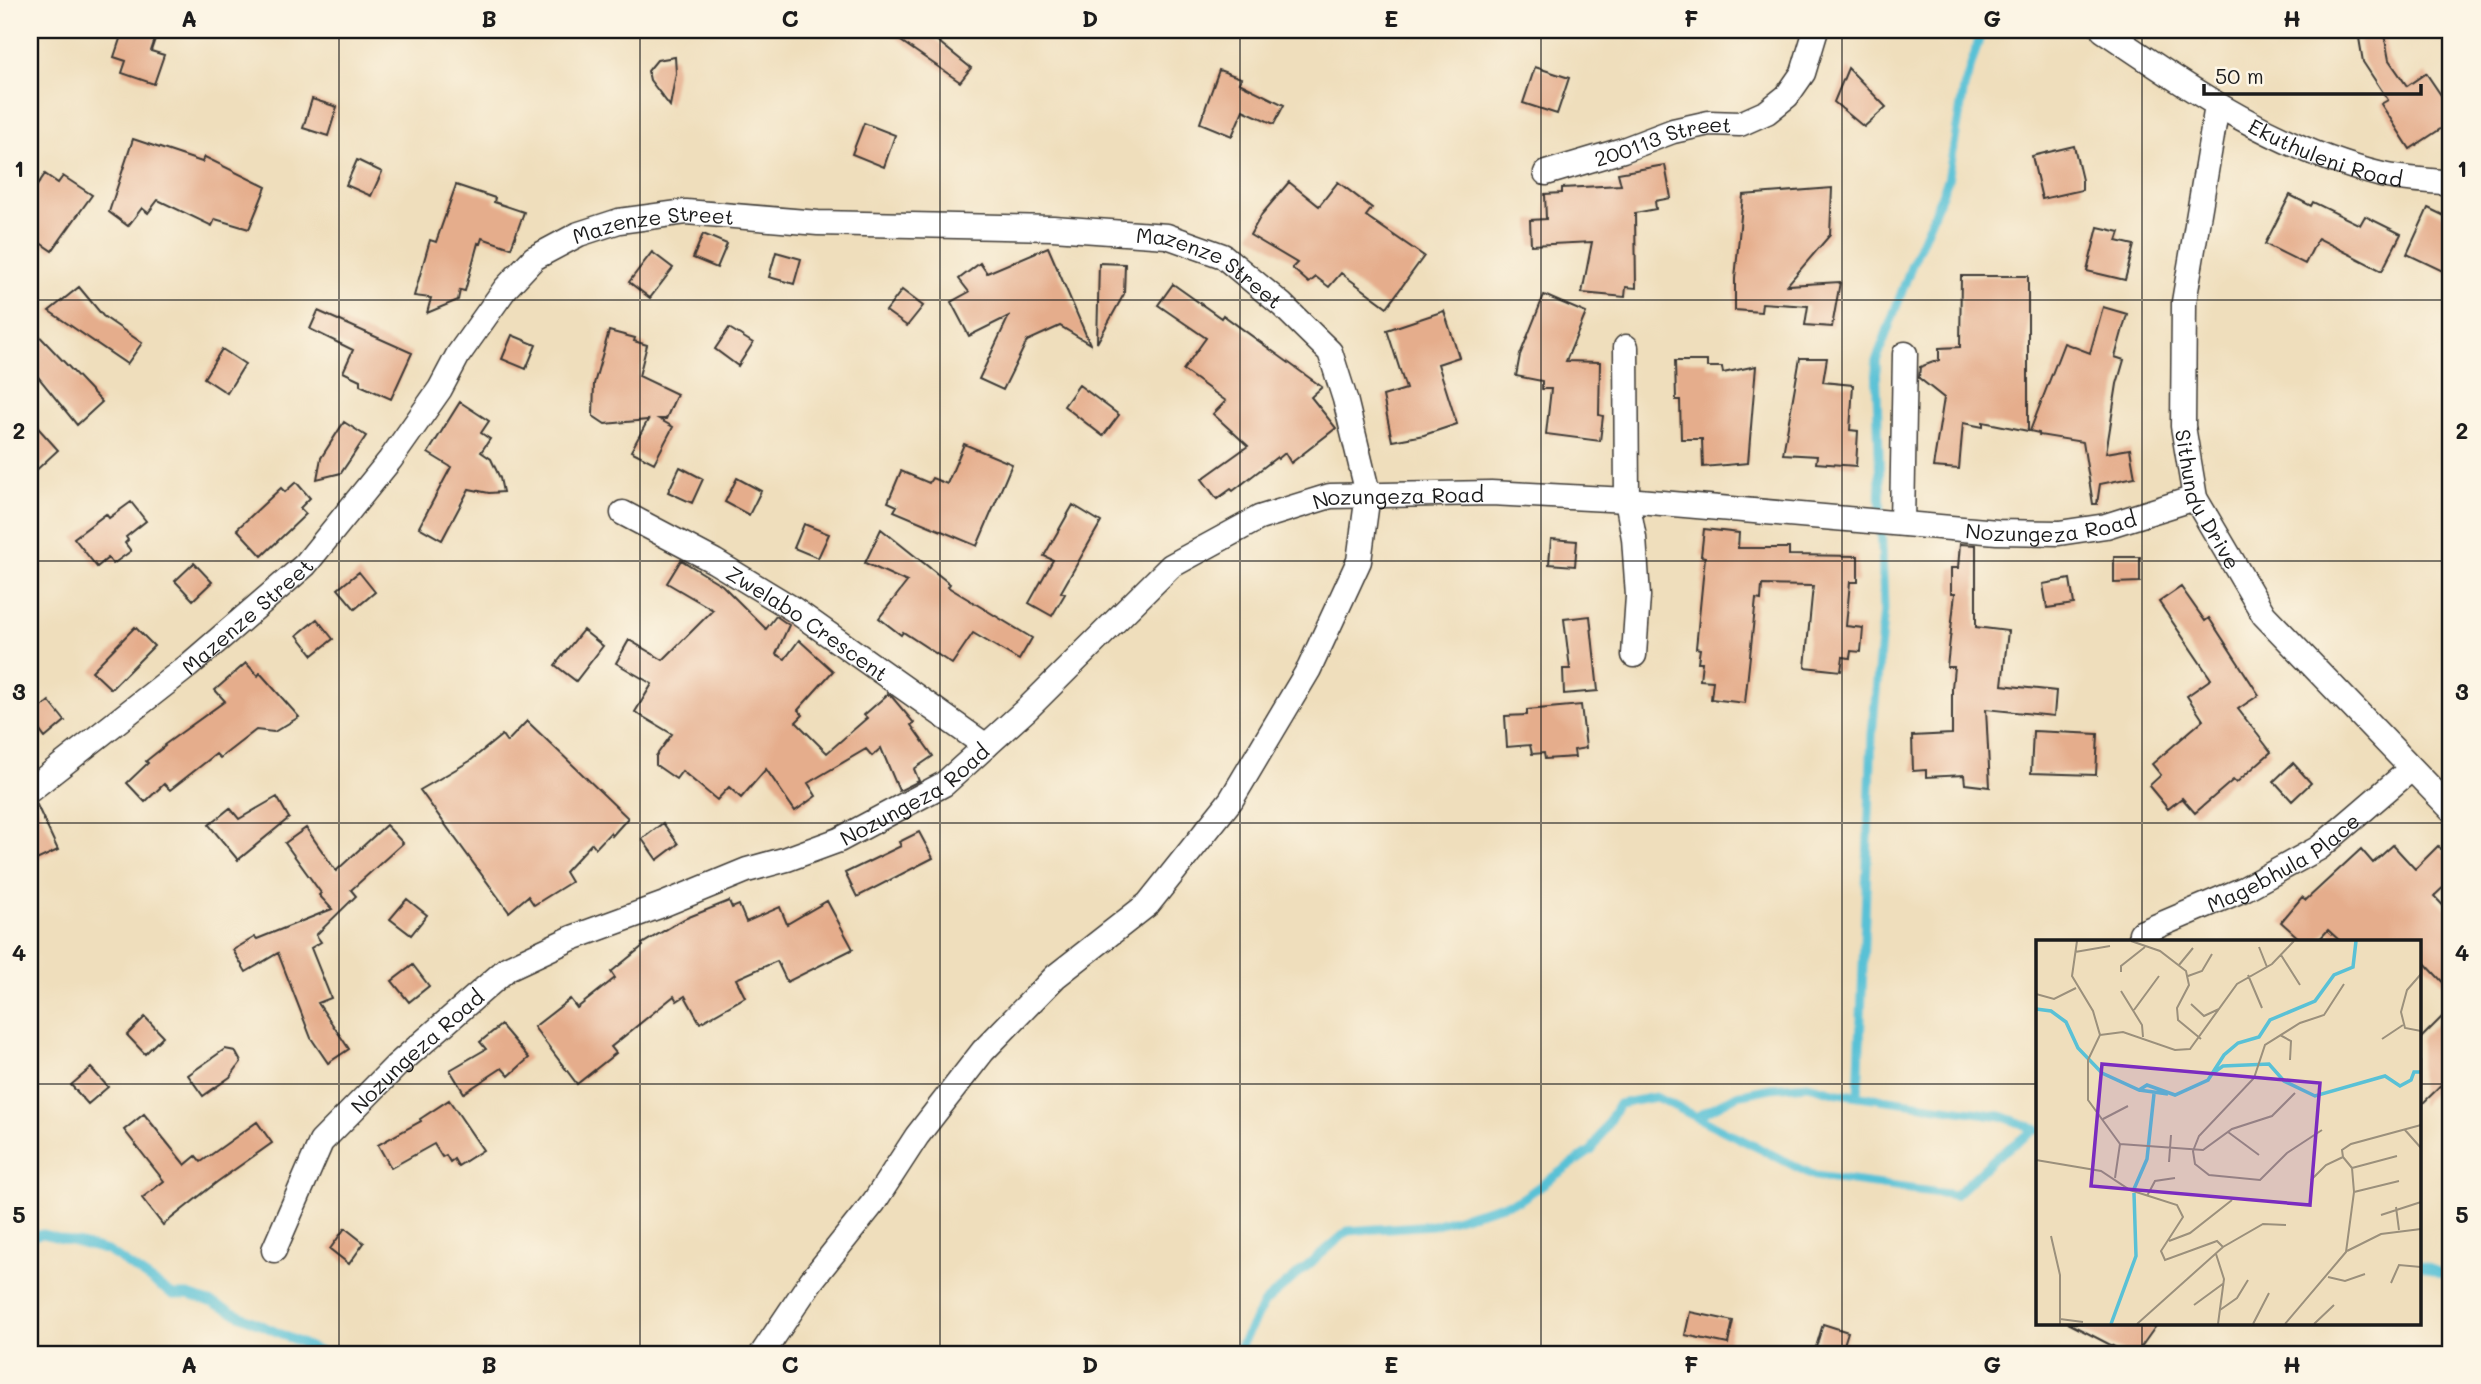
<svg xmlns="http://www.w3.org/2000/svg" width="2481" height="1384" viewBox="0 0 2481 1384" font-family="Mali,sans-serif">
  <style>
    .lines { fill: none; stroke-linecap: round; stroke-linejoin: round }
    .stream { stroke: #59c1d6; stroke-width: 9 }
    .building { fill: #e5ad8c }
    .street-casing { stroke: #3c3934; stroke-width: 27 }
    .street { stroke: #fff; stroke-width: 24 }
    .grid { fill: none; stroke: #1c1c1c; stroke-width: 2; stroke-opacity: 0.55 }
    .labels { text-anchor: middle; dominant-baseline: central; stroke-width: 7; stroke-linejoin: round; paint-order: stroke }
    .street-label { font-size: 21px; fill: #1c1c1c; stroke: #fcf5e5 }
    .inset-river { fill: none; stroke: #59c1d6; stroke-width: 3.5 }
    .inset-road { fill: none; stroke: #9b907c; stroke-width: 2 }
    .view { fill: #7b2cbf; fill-opacity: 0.15; stroke: #7b2cbf; stroke-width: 3.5 }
    .inset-edge { fill: none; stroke: #1c1c1c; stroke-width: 3.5 }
    .neatline { fill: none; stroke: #1c1c1c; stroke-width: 2.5 }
    .grid-label { font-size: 23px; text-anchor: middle; font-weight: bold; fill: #1c1c1c }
  </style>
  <rect width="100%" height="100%" fill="#fcf5e5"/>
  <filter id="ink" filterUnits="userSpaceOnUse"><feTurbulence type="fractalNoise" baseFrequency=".0143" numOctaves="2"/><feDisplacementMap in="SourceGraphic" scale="14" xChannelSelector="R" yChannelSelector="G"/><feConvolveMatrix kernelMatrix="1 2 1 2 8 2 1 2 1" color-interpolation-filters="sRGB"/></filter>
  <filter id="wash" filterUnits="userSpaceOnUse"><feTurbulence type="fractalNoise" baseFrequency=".00686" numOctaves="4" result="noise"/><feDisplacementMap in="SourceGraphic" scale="28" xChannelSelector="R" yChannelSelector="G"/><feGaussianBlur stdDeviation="1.57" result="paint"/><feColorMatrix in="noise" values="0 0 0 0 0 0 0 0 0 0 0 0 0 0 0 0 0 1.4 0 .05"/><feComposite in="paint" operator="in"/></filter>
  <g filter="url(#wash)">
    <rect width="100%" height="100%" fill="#efdebc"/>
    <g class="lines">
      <!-- stream -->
      <path class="stream" d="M 1858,1096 L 1872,734 L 1884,609 L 1876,361 L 1911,267 L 1948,180 L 1964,88 L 1982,30
        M 1696,1117 L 1737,1095 L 1771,1088 L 1808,1085 L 1838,1093 L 2001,1116 L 2036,1129
        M 30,1236 L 43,1234 L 108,1251 L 173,1295 L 188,1295 L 213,1303 L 325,1354
        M 2420,1265 L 2451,1277
        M 1236,1354 L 1264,1303 L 1348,1231 L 1433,1225 L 1520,1200 L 1592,1150 L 1619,1104 L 1656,1097 L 1815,1176 L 1955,1195 L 1997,1156 L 2036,1129 L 2038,1130"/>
    </g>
    <g id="blocks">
      <!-- building -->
      <path class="building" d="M 123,30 L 158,30 L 151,51 L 164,55 L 154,84 L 122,73 L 126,61 L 114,57 Z
        M 885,30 L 924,30 L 971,68 L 960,82 Z
        M 2384,34 L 2389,60 L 2407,86 L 2426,73 L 2451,110 L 2451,122 L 2410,149 L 2381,104 L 2388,100 L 2363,62 L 2359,38 Z
        M 675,57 L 676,73 L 670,106 L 650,80 L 648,71 L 657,60 Z
        M 1535,67 L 1569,78 L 1557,114 L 1523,103 Z
        M 1848,68 L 1886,107 L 1864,127 L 1834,102 Z
        M 1219,70 L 1241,78 L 1239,83 L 1284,105 L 1274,124 L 1243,110 L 1232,136 L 1200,123 Z
        M 312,99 L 337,107 L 328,136 L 303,128 Z
        M 864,123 L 895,135 L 884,167 L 852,154 Z
        M 133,139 L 202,162 L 205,157 L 266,187 L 249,229 L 215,219 L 212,226 L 158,200 L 148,213 L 142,208 L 128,226 L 109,212 Z
        M 2074,146 L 2082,180 L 2082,190 L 2042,199 L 2032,156 Z
        M 357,160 L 382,172 L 371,196 L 346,185 Z
        M 1665,165 L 1671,198 L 1655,201 L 1656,209 L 1635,213 L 1636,288 L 1626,287 L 1625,297 L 1582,293 L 1592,242 L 1531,245 L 1530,220 L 1546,219 L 1545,194 L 1562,193 L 1562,188 L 1621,185 L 1618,173 Z
        M 45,174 L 58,183 L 63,176 L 92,195 L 52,251 L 30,236 L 30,196 Z
        M 1289,182 L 1319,206 L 1338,182 L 1372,208 L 1366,216 L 1424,256 L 1387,307 L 1341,273 L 1329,287 L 1316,277 L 1309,283 L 1292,268 L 1297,263 L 1250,235 L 1262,214 Z
        M 456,185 L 495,198 L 494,202 L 524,212 L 511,248 L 482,238 L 480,244 L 478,243 L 465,291 L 460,290 L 458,300 L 427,313 L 431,298 L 414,296 L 430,240 L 436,242 Z
        M 1832,188 L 1830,235 L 1787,285 L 1840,282 L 1832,327 L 1805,325 L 1808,306 L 1762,303 L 1761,312 L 1735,310 L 1735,279 L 1743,195 Z
        M 2290,195 L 2311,206 L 2313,202 L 2360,225 L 2365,216 L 2401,234 L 2382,271 L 2318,238 L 2305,264 L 2265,244 Z
        M 2428,208 L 2451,219 L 2451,275 L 2407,254 Z
        M 2098,227 L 2120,232 L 2117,241 L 2134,245 L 2125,280 L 2087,271 Z
        M 703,234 L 727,244 L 717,268 L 693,258 Z
        M 1048,247 L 1090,344 L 1060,326 L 1027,341 L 1003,390 L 979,379 L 1009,316 L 969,336 L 951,302 L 969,292 L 959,279 L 980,263 L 987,273 Z
        M 652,252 L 673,268 L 650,298 L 629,282 Z
        M 776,252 L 801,259 L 794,284 L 769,277 Z
        M 1099,263 L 1125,264 L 1124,294 L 1097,343 Z
        M 1961,276 L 2028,276 L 2028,431 L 1983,422 L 1983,427 L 1963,423 L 1959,469 L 1933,467 L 1944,398 L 1919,378 L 1920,367 L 1939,360 L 1939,348 L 1960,347 Z
        M 1173,284 L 1221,318 L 1223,315 L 1322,387 L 1311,397 L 1336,428 L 1291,463 L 1285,453 L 1278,459 L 1277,457 L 1233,491 L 1231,489 L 1217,499 L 1202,479 L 1248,446 L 1213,414 L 1226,401 L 1183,370 L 1206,338 L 1158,305 Z
        M 79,287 L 103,316 L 142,343 L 127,364 L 49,311 Z
        M 902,290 L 923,306 L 907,326 L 886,311 Z
        M 1544,295 L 1586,313 L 1566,361 L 1600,362 L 1599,415 L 1603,416 L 1600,441 L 1546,434 L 1551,389 L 1542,389 L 1542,381 L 1516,376 L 1520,355 Z
        M 2103,307 L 2127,314 L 2115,357 L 2124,360 L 2117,384 L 2106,453 L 2130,449 L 2135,477 L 2100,484 L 2097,504 L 2093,504 L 2083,442 L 2039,435 L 2039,433 L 2030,431 L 2064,343 L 2090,353 Z
        M 318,311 L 412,353 L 391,399 L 360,385 L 360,380 L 343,372 L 353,350 L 310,329 Z
        M 1444,311 L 1459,357 L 1438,364 L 1457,424 L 1424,435 L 1392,441 L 1383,396 L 1406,389 L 1387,330 Z
        M 30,326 L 102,402 L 77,425 L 30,367 Z
        M 729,328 L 753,343 L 738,366 L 715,349 Z
        M 609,331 L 635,338 L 634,341 L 647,345 L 639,376 L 677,394 L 666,419 L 659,419 L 673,427 L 654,463 L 631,451 L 648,420 L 605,424 L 593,416 L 594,384 Z
        M 512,335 L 536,345 L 526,369 L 502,359 Z
        M 222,349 L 245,364 L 227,393 L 204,378 Z
        M 1800,358 L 1827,358 L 1823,382 L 1853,385 L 1850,430 L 1858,431 L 1856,466 L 1816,463 L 1817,456 L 1783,454 Z
        M 1675,361 L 1707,361 L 1707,367 L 1722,367 L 1723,373 L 1756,366 L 1748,463 L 1703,467 L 1702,439 L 1681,439 L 1680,400 L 1676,400 Z
        M 1079,385 L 1119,415 L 1103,436 L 1064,406 Z
        M 460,402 L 489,421 L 481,433 L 490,439 L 481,452 L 491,459 L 500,478 L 503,492 L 489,493 L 469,489 L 442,540 L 419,527 L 451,467 L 428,453 Z
        M 30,419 L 58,450 L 30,476 Z
        M 344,422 L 366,436 L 341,473 L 317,479 L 321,458 Z
        M 964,444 L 1012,464 L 977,546 L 894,511 L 897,506 L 888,502 L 901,471 L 929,483 L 932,478 L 947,484 Z
        M 680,467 L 703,479 L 692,503 L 668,492 Z
        M 737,478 L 761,491 L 749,515 L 725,502 Z
        M 296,482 L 310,498 L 300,508 L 306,514 L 262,556 L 237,529 L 281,488 L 285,492 Z
        M 131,502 L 146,521 L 126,537 L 128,540 L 125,543 L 131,551 L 113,564 L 108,558 L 97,567 L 74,538 L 106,514 L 109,518 Z
        M 1073,505 L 1101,522 L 1061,592 L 1065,594 L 1052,616 L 1029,603 L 1053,560 L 1044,556 Z
        M 804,524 L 829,534 L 818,558 L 794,548 Z
        M 881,529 L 950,584 L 948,587 L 1032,638 L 1019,660 L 973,633 L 952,664 L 903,632 L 901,635 L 879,618 L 907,582 L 865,563 Z
        M 1704,529 L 1739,533 L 1738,548 L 1789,548 L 1789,555 L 1858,556 L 1858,582 L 1850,582 L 1846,626 L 1863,628 L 1861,652 L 1851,651 L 1850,658 L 1843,657 L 1841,671 L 1805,667 L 1813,586 L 1762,585 L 1761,600 L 1756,599 L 1745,703 L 1711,699 L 1713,681 L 1700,680 L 1702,662 L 1698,662 L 1700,649 L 1696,648 L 1705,557 L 1701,556 Z
        M 1551,539 L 1577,541 L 1575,566 L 1549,564 Z
        M 1960,544 L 1976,545 L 1976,627 L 2008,631 L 2002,685 L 2056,691 L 2054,716 L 1986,709 L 1990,787 L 1965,784 L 1964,775 L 1926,777 L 1926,770 L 1913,771 L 1912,736 L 1952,734 L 1952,688 L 1954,667 L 1947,667 L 1955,593 L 1951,593 L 1951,568 L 1958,568 Z
        M 2114,557 L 2140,557 L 2140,582 L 2114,583 Z
        M 681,560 L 722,585 L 766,629 L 776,616 L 789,625 L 776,654 L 785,659 L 799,640 L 833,671 L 798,710 L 803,715 L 796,722 L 827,753 L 867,718 L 864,715 L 888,694 L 892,697 L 914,723 L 911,725 L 933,756 L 914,769 L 919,781 L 899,791 L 881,748 L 872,756 L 866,749 L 808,783 L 816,796 L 795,811 L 766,769 L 741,798 L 729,787 L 717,800 L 682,771 L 676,779 L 656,765 L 656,756 L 672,734 L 635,712 L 652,684 L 616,663 L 629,640 L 663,660 L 713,610 L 667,583 Z
        M 194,563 L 212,582 L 193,600 L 175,581 Z
        M 359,572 L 375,592 L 355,609 L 338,589 Z
        M 2070,579 L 2074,604 L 2047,608 L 2043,584 Z
        M 2181,587 L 2205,621 L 2209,618 L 2259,695 L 2238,709 L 2271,752 L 2236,783 L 2233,780 L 2195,813 L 2182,798 L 2168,809 L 2149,786 L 2161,775 L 2152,764 L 2203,720 L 2187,696 L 2211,679 L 2159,602 Z
        M 1590,616 L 1598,691 L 1564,694 L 1563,669 L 1570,669 L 1564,619 Z
        M 317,619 L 333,639 L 313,655 L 297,635 Z
        M 135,627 L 154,646 L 111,689 L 92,671 Z
        M 583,630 L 603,646 L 576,681 L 555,665 Z
        M 246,663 L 258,676 L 260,673 L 299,717 L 274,732 L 256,730 L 220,758 L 216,754 L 170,790 L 164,784 L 145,802 L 127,783 L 148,763 L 146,761 L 165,746 L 164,745 L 225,701 L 215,690 Z
        M 49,701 L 65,721 L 45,738 L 30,717 Z
        M 1581,705 L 1586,748 L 1574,750 L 1575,757 L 1545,759 L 1544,753 L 1532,754 L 1530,745 L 1507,747 L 1505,716 L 1527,715 L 1527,710 Z
        M 527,721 L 628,818 L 612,836 L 610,833 L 596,848 L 592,843 L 565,872 L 571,882 L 534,905 L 528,896 L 509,912 L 420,790 L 470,761 L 502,735 L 507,742 Z
        M 2033,731 L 2098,734 L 2096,775 L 2031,773 Z
        M 2293,763 L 2311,783 L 2292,801 L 2274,781 Z
        M 277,797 L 289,818 L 238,860 L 209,825 L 230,808 L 239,819 Z
        M 36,803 L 58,850 L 30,863 L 30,805 Z
        M 663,823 L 678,844 L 657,860 L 642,839 Z
        M 386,825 L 403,843 L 351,890 L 356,896 L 316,935 L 321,942 L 311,948 L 331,998 L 318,1003 L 349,1049 L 328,1063 L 311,1038 L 278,953 L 246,972 L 233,950 L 255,937 L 257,939 L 332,909 L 319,895 L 321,893 L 285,843 L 306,828 L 336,871 Z
        M 919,832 L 933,858 L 857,897 L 845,873 L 901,846 L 899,842 Z
        M 2393,845 L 2415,869 L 2438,846 L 2451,860 L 2451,880 L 2434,896 L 2451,914 L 2451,991 L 2420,958 L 2420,941 L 2340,941 L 2328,930 L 2318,941 L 2302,941 L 2281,922 L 2302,897 L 2306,900 L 2361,849 L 2373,863 Z
        M 407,899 L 427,915 L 411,935 L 390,919 Z
        M 729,901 L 732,908 L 739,905 L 746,922 L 780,907 L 787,924 L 827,901 L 853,949 L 787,982 L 777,961 L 736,979 L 745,997 L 700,1023 L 685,996 L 677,1001 L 674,996 L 611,1047 L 616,1053 L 577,1084 L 534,1027 L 570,999 L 577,1008 L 615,978 L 611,972 L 643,946 L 642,944 L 684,919 Z
        M 413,965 L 429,986 L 409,1002 L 392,981 Z
        M 2451,1008 L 2451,1076 L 2420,1106 L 2420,1039 Z
        M 145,1017 L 163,1036 L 145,1054 L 127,1035 Z
        M 501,1025 L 529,1058 L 509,1076 L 502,1068 L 464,1093 L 450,1070 L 486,1049 L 480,1042 Z
        M 225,1049 L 235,1051 L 241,1062 L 230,1077 L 203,1096 L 188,1075 Z
        M 91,1068 L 108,1087 L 88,1104 L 71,1085 Z
        M 449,1100 L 483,1150 L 458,1166 L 454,1159 L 450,1162 L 446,1155 L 442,1157 L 434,1144 L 391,1168 L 378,1145 L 421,1121 L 420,1119 Z
        M 144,1114 L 185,1165 L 196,1156 L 201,1162 L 257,1122 L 272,1143 L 217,1182 L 163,1225 L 142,1198 L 164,1181 L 124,1130 Z
        M 345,1228 L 364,1243 L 349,1264 L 330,1249 Z
        M 1690,1312 L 1733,1321 L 1728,1344 L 1685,1335 Z
        M 2068,1323 L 2158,1323 L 2136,1354 L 2128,1354 Z
        M 1823,1324 L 1848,1332 L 1841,1354 L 1816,1347 Z"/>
    </g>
  </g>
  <g filter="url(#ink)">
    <use href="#blocks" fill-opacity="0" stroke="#3c3934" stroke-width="2"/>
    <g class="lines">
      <defs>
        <g id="street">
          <path id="s1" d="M 2103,30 C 2190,89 2278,150 2382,175 C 2404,180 2429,180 2451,183"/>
          <path id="s2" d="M 2217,106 L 2184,302 L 2183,426 L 2195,498 L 2264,615 L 2451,809"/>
          <path id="s3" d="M 1546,173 L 1623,150 L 1673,131 L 1709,123 L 1740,124 L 1767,112 L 1787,96 L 1803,73 L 1816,30"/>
          <path d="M 1626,347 L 1627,500 L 1634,538 L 1638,596 L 1634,655"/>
          <path id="s4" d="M 623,513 L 714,561 L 793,609 L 986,746"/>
          <path d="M 1902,523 L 1905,354"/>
          <path id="s5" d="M 30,790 L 188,666 L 305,565 L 390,460 L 440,389 L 458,355 L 505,289 L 534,258 L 579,234 L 619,221 L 686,212 L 818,223 L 1053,228 L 1167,236 L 1223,256 L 1282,305 L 1330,352 L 1345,399 L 1368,494 L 1359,561 L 1309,669 L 1231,800 L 1148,904 L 1056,976 L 983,1051 L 917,1136 L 874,1202 L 811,1281 L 762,1354"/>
          <path id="s6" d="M 2141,933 L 2244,889 L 2319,848 L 2411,769"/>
          <path id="s7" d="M 274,1250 L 321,1142 L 396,1066 L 508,968 L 572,938 L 662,905 L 747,870 L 787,859 L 839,840 L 944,784 L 1027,709 L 1171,566 L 1259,518 L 1330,496 L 1491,493 L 1627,500 L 1997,532 L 2059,533 L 2106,526 L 2195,498"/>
        </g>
      </defs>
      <!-- street casing -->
      <use href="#street" class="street-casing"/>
      <!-- street -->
      <use href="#street" class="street"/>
    </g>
  </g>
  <!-- grid -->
  <path class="grid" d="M 339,30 L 339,1354M 640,30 L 640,1354M 940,30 L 940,1354M 1240,30 L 1240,1354M 1541,30 L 1541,1354M 1842,30 L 1842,1354M 2142,30 L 2142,941M 30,300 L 2451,300M 30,561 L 2451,561M 30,823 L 2451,823M 30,1084 L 2038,1084M 2420,1084 L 2451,1084M 2142,1323 L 2142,1354"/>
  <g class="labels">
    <!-- street labels -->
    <g class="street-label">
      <text stroke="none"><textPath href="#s3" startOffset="122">200113 Street</textPath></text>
      <text stroke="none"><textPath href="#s1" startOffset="256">Ekuthuleni Road</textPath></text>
      <text stroke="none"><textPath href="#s5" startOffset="866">Mazenze Street</textPath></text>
      <text stroke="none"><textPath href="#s5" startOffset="1433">Mazenze Street</textPath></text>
      <text stroke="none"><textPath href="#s2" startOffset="401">Sithundu Drive</textPath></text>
      <text stroke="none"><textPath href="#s7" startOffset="1405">Nozungeza Road</textPath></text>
      <text stroke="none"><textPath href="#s7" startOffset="2060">Nozungeza Road</textPath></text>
      <text stroke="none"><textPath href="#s5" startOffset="278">Mazenze Street</textPath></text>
      <text stroke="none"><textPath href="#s4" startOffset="215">Zwelabo Crescent</textPath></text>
      <text stroke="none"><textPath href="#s7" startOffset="817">Nozungeza Road</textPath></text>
      <text stroke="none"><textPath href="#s6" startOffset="159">Magebhula Place</textPath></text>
      <text stroke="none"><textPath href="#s7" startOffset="250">Nozungeza Road</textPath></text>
    </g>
  </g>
  <!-- overview -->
  <g transform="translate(2036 940)">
    <rect width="385" height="385" fill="#efdebc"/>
    <path class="inset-river" d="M 0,69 L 15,71 L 30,82 L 42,108 L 66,133 L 103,150 L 111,145 L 139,155 L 172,140 L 188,115 L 202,103 L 223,97 L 234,80 L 279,61 L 298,35 L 317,27 L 320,1M 177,133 L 187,126 L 233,124 L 248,141 L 279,156 L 349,136 L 364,146 L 375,140 L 378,132 L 385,132M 103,150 L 132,154M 98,249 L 111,219 L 118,154M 75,384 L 100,316 L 98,253"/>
    <path class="inset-road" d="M 41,1 L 36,36 L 57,71 L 64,95 L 52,120 L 52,160 L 84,204 L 79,238M 95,1 L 124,11 L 150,31 L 153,45 L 141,68 L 142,80 L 165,99M 223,7 L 231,27M 39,12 L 74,6M 245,15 L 264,45M 143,25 L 157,8M 85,32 L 85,26 L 109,7M 385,34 L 371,50 L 365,72 L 369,88 L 385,91M 212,35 L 226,68M 152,36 L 166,31 L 176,14M 85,51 L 106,85 L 107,97M 0,54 L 18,59 L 40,48M 155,64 L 168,76 L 183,69M 98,70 L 123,36M 64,95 L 87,92 L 139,110 L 154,109 L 201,44 L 236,24 L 258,1M 244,95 L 255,101 L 254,120M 346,99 L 367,85M 67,179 L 92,166M 286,190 L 251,213 L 224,240 L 173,235 L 159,224 L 157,211 L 163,196 L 218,138 L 229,105 L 264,83 L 288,75 L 308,44M 369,190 L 385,208M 192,192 L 223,215M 84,204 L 167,210 L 196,189 L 236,176 L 259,153M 307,217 L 306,210 L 315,204 L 385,185M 0,220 L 65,231 L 94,250 L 141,265 L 147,277 L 125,311 L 129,320 L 181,301 L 187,307M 133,222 L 135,195M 316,228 L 361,216M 275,240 L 290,225 L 307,217M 318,252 L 363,241M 111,256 L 119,241 L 139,238M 360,267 L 363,290M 345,275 L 385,262M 15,296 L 24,335 L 24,384M 133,301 L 154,293 L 196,260M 311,311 L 345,294 L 385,289M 180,314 L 188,339 L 182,384M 292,337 L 309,341 L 329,334M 355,343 L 363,325 L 385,327M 158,365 L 188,343M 184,370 L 201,358 L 212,340M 24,379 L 47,382M 101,384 L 187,307 L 227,284 L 250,285M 217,384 L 233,353M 249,384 L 310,312 L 318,252 L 316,228 L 307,217M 278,384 L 298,365"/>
    <path class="view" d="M 66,124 L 284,143 L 274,265 L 55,246 Z"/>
    <rect width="385" height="385" class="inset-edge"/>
  </g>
  <!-- margin -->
  <rect width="2481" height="1384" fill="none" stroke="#fcf5e5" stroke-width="77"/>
  <!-- scale -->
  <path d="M2204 84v10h217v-10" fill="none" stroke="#1c1c1c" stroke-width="3.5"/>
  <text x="2215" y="84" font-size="21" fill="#1c1c1c" stroke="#fcf5e5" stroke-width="5" paint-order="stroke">50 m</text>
  <rect x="38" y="38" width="2404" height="1308" class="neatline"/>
  <g class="grid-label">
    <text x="189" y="27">A</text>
    <text x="489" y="27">B</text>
    <text x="790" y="27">C</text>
    <text x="1090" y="27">D</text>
    <text x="1391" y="27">E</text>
    <text x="1691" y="27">F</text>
    <text x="1992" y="27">G</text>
    <text x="2292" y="27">H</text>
    <text x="19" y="177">1</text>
    <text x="2462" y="177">1</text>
    <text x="19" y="439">2</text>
    <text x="2462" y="439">2</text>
    <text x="19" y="700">3</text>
    <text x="2462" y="700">3</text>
    <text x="19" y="961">4</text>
    <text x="2462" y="961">4</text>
    <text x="19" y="1223">5</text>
    <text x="2462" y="1223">5</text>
    <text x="189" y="1373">A</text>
    <text x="489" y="1373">B</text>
    <text x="790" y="1373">C</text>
    <text x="1090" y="1373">D</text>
    <text x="1391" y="1373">E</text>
    <text x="1691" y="1373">F</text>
    <text x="1992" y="1373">G</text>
    <text x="2292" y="1373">H</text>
  </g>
</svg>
